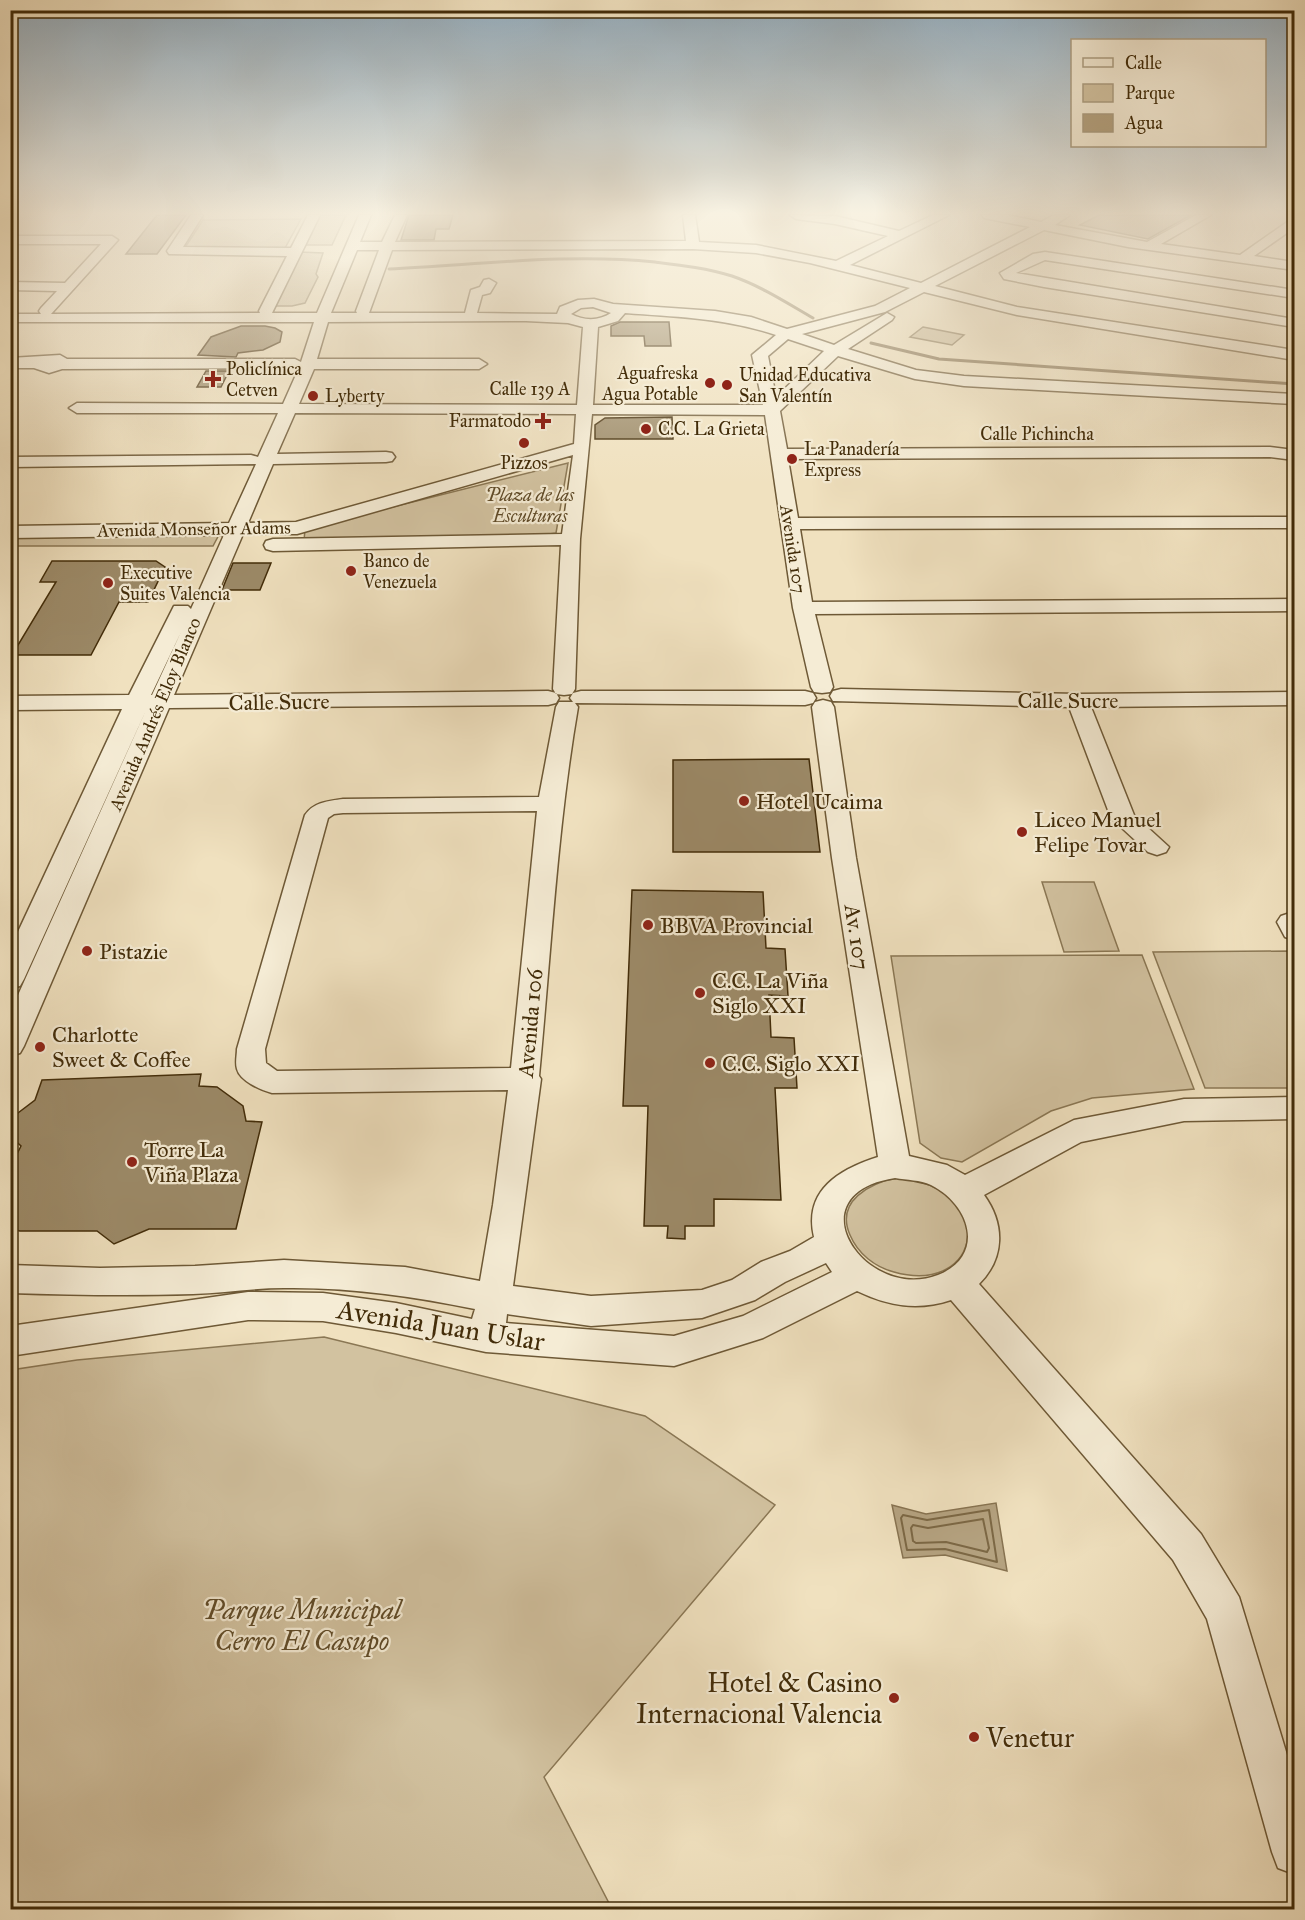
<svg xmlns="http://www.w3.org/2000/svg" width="1305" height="1920" viewBox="0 0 1305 1920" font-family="'IM FELL Great Primer',serif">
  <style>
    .green { fill: #d2c2a0; stroke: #8a7754; stroke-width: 1.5 }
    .water { fill: #b5a381; stroke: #877351; stroke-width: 1.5 }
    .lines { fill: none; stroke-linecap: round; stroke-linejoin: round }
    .shore { stroke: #7c6845; stroke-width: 2 }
    .stream { stroke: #877351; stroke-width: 3 }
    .building { fill: #9c8a68; stroke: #422c09; stroke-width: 1.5 }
    .minor-casing { stroke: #6e5936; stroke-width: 3 }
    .minor { fill: #f5ecd5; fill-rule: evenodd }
    .poi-dot { fill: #8f2418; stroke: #f5ecd5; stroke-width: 2 }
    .labels { text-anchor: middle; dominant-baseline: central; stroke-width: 4.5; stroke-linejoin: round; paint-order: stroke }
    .far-poi-label { font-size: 18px; fill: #422c09; stroke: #f5ecd5; text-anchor: start }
    .far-street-label { font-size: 18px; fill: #422c09; stroke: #f5ecd5 }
    .far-park-label { font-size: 18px; font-style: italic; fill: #5f4a27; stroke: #f5ecd5 }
    .street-label { font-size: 22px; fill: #422c09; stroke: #f5ecd5 }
    .poi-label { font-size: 22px; fill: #422c09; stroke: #f5ecd5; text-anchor: start }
    .near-street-label { font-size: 27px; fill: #422c09; stroke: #f5ecd5 }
    .near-park-label { font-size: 27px; font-style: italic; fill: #5f4a27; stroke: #f5ecd5 }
    .near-poi-label { font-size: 27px; fill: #422c09; stroke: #f5ecd5; text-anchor: end }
  </style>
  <rect width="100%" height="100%" fill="#f0e1bf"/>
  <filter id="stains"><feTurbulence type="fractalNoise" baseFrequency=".00333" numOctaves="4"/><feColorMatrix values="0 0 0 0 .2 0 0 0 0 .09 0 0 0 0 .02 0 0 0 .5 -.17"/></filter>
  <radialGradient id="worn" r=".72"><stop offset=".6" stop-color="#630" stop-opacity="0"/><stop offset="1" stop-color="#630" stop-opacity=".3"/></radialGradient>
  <!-- green -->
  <path class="green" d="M 318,215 L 346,215 L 332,245 L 302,245 Z
    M 301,219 L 285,248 L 184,249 L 203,220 Z
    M 299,252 L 323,253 L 316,274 L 318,277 L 305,303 L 292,306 L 272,306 Z
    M 923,327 L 964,335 L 952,345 L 910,337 Z
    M 568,463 L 556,533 L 535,536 L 304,541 L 305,529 Z
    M 221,531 L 213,546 L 11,546 L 10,532 Z
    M 1042,882 L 1094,882 L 1119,951 L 1064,952 Z
    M 1288,951 L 1294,965 L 1294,1088 L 1205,1088 L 1153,952 Z
    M 1142,955 L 1194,1089 L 1092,1098 L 1051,1111 L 962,1162 L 941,1158 L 920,1143 L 891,956 Z
    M 897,1178 C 1001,1187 982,1297 894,1272 C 875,1267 858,1254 850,1235 C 835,1201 870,1183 897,1178 Z
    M 324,1337 L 645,1416 L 775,1505 L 544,1777 L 612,1909 L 11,1909 L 11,1370 L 77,1360 Z"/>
  <!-- water -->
  <path class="water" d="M 996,1503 L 1007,1571 L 945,1555 L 903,1558 L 892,1505 L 926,1514 Z"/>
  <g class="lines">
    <!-- shore -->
    <path class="shore" d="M 989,1510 L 997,1562 L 945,1549 L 907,1550 L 901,1518 L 903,1515 L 927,1520 Z
      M 983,1519 L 989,1548 L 987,1552 L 946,1542 L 916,1543 L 913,1541 L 911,1528 L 913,1525 L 928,1528 Z"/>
    <!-- stream -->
    <path class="stream" d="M 389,269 C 477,265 567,253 655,262 C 680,265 707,268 732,276 C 761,286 787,303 813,318
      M 871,343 L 939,359 L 1294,384"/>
  </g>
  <!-- building -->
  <path class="building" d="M 157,215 L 186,215 L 157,254 L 126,254 Z
    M 409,215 L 453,215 L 449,229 L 436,229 L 434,240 L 401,240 Z
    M 1099,215 L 1191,215 L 1148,239 L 1080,225 Z
    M 620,322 L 669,322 L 671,346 L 645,346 L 644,336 L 611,336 L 611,326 Z
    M 241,326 L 265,326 L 275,328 L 282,332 L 280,342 L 263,350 L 238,353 L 236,357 L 198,355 L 211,337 Z
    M 206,371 L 229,371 L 221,387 L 197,387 Z
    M 672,417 L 673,439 L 595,439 L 595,425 L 605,418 Z
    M 52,561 L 156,561 L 165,567 L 148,602 L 119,602 L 91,655 L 12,655 L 56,582 L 40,582 Z
    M 233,563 L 271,563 L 260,590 L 222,590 Z
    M 809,759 L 820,852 L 673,852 L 673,760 Z
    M 632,890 L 763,892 L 766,948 L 785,949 L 788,996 L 769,995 L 771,1037 L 794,1038 L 797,1088 L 775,1088 L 781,1200 L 714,1199 L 714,1226 L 685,1226 L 685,1239 L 667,1238 L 668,1226 L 644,1226 L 648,1106 L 623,1106 Z
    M 201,1074 L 199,1086 L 217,1087 L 243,1106 L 246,1121 L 262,1122 L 236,1229 L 149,1229 L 114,1244 L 97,1231 L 20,1231 L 10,1229 L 10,1168 L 21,1146 L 10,1136 L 10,1119 L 35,1100 L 42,1080 Z"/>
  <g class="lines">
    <defs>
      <path id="minor" d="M 191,215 L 203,215 L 183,247 L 291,248 L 308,215 L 320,215 L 272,313 L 317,313 L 359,215 L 371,215 L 360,242 L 382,242 L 395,215 L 407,215 L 395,242 L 686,241 L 683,215 L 695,215 L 699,242 L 756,245 L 836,261 L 888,236 L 835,224 L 796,219 L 790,215 L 835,216 L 899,231 L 933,215 L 949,215 L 850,265 L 921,283 L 1030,227 L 984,218 L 982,215 L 1007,215 L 1041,222 L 1054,215 L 1070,215 L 1055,225 L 1147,242 L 1196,215 L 1211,215 L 1161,244 L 1240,255 L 1290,220 L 1294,219 L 1294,228 L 1254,256 L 1294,262 L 1294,270 L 1128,247 L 1044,230 L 935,286 L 1017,307 L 1294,350 L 1294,360 L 1017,315 L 924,292 L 885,312 L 802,334 L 834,345 L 887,313 L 894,317 L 892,320 L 848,349 L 916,370 L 964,376 L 1294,394 L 1294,404 L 964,386 L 915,379 L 838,356 L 780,411 L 787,449 L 1270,447 L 1294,450 L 1294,460 L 1270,457 L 788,459 L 798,518 L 1294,517 L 1294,528 L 800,529 L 812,602 L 1294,599 L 1294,611 L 815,614 L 833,687 L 830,692 L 822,693 L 814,692 L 811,687 L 793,608 L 765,415 L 592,414 L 580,539 L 575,689 L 572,694 L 564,695 L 556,694 L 553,689 L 561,545 L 273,551 L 266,549 L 264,545 L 266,541 L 273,539 L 562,534 L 573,455 L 297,534 L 243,534 L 174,695 L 548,691 L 556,693 L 559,698 L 556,703 L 548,705 L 169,708 L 24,1046 L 20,1053 L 10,1056 L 10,1013 L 147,708 L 24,979 L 20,986 L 10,988 L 10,949 L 122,709 L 10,710 L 10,696 L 129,695 L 174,606 L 188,606 L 191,609 L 224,535 L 10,538 L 10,526 L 229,523 L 256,464 L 10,467 L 10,457 L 251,455 L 258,457 L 278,413 L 77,413 L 69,408 L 77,403 L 283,404 L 299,368 L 62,369 L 49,373 L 34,368 L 10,368 L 10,358 L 60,355 L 67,359 L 295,359 L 301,362 L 314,322 L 10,322 L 10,314 L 41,314 L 39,311 L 41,308 L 57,291 L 10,290 L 10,282 L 65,283 L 101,244 L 10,244 L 10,236 L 112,236 L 118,240 L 51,314 L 260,313 L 259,311 L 287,256 L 169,254 L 167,251 ZM 693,249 L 756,253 L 810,263 L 910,288 L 875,306 L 787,329 L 751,317 L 715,311 L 613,304 L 594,299 L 578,300 L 560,307 L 557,314 L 477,313 L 482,295 L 490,293 L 496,283 L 489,279 L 484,280 L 480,287 L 471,290 L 465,313 L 369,313 L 392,250 ZM 357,250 L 379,250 L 356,311 L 357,313 L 331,313 ZM 593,307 L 611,313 C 599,321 584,321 571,314 L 581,308 ZM 625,313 C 678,317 725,318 776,335 L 752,355 L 763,405 L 593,405 L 598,327 L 618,321 ZM 526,321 L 568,323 L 583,327 L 577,405 L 299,404 L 314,369 L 479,369 L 487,364 L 479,359 L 317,359 L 328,322 ZM 788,339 L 824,351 L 776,397 L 768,356 ZM 295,413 L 576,414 L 574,444 L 296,522 L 248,523 L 273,464 L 386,462 L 392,461 L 395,457 L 392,453 L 386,452 L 277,454 ZM 181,632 L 152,695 L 151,695 Z
        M 1045,252 L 1294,290 L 1294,298 L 1045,260 L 1016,273 L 1294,319 L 1294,327 L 1044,287 L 1004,279 L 1000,273 L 1033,254 Z
        M 841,689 L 1078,694 L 1294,692 L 1294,705 L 1091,707 L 1134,815 L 1169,847 L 1166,852 L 1157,855 L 1148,852 L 1111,818 L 1069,707 L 833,701 L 830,696 L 833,691 Z
        M 581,691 L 805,691 L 813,693 L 816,698 L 813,703 L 805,705 L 575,703 L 578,707 C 557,829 551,953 539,1076 L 541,1079 L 513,1286 L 591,1296 L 702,1290 L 732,1280 L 761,1262 L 790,1251 L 814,1237 C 803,1190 840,1169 878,1157 L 832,858 L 812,707 L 815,702 L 823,700 L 831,702 L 834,707 L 856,858 L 909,1156 L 947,1165 L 965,1175 L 1074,1120 L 1184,1099 L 1294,1097 L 1294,1119 L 1184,1121 L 1081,1142 L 984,1195 C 1005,1224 1005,1258 979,1284 L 1201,1534 L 1239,1597 L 1294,1778 L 1294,1874 L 1278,1868 L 1272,1852 L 1207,1619 L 1173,1560 L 951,1300 C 918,1311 888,1306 857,1291 L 763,1338 L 674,1366 L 486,1352 L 396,1333 L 323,1321 L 248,1320 L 10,1356 L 10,1326 L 248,1292 L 323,1293 L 396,1303 L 472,1319 L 475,1309 C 412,1296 349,1287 284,1288 C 254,1288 224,1293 193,1294 C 132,1296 71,1295 10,1293 L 10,1265 L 100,1268 L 195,1266 L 284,1260 L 405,1267 L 480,1281 L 493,1205 L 508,1090 L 272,1093 C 261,1090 240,1081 237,1069 C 235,1063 237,1055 237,1049 L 305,815 C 314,802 328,801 343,799 L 539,797 L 556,707 L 559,702 L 573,702 L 570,698 L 573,693 ZM 537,811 L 511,1068 L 277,1071 L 266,1063 L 265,1049 L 328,818 L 334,814 L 343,813 ZM 895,1178 C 907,1180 920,1180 931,1185 C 971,1205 986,1256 938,1275 C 866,1303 791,1194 895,1178 ZM 826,1263 L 832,1272 L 743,1316 L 674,1336 L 506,1323 L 507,1314 L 591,1326 L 702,1318 L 755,1300 L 785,1282 Z
        M 1290,913 L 1294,915 L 1294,940 L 1285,937 L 1277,922 L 1281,916 Z"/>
    </defs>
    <!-- minor casing -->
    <use href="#minor" class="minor-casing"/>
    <!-- minor -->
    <use href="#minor" class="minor"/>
  </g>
  <!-- sky -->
  <linearGradient id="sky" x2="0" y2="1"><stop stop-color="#93adbf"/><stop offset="0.44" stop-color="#f8f2e2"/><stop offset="1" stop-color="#f8f2e2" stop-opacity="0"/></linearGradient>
  <rect width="1305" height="484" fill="url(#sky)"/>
  <!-- markers -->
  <g class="poi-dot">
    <path d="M210 370h6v6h6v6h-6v6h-6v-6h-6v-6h6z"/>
    <circle cx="710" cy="383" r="6"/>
    <circle cx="727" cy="385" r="6"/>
    <circle cx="313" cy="396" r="6"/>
    <path d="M540 412h6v6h6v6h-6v6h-6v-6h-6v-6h6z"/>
    <circle cx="646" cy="429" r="6"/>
    <circle cx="524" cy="443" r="6"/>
    <circle cx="792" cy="459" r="6"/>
    <circle cx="351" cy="571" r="6"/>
    <circle cx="108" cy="583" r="6"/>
    <circle cx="744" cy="801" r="6"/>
    <circle cx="1022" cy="832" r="6"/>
    <circle cx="648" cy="925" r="6"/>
    <circle cx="87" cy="951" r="6"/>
    <circle cx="700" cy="993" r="6"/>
    <circle cx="40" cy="1047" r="6"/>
    <circle cx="710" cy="1063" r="6"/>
    <circle cx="132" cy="1162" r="6"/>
    <circle cx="894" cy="1698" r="6"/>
    <circle cx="974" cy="1737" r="6"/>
  </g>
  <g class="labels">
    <!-- far-poi labels -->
    <g class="far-poi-label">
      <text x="226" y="369">Policlínica<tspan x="226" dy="21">Cetven</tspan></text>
      <text x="698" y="373" text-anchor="end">Aguafreska<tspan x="698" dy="21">Agua Potable</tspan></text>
      <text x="739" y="375">Unidad Educativa<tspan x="739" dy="21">San Valentín</tspan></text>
      <text x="325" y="396">Lyberty</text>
      <text x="531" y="421" text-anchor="end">Farmatodo</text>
      <text x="658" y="429">C.C. La Grieta</text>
      <text x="804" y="449">La Panadería<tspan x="804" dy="21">Express</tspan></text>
      <text x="524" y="463" text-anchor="middle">Pizzos</text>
      <text x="363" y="561">Banco de<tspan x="363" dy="21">Venezuela</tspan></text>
      <text x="120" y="573">Executive<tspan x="120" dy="21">Suites Valencia</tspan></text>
    </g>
    <!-- far-street labels -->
    <g class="far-street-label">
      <text x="530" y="389">Calle 139 A</text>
      <text x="1037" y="434">Calle Pichincha</text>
      <text transform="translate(194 529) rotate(-1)">Avenida Monseñor Adams</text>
      <text transform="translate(793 549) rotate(81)">Avenida 107</text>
      <text transform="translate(155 714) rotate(-67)">Avenida Andrés Eloy Blanco</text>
    </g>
    <!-- far-park labels -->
    <g class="far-park-label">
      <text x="530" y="495">Plaza de las<tspan x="530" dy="21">Esculturas</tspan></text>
    </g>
    <!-- street labels -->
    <g class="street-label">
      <text x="1068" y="700">Calle Sucre</text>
      <text transform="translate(279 702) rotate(-1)">Calle Sucre</text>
      <text transform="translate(857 937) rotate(81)">Av. 107</text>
      <text transform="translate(530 1023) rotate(-85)">Avenida 106</text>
    </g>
    <!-- poi labels -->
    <g class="poi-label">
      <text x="756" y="801">Hotel Ucaima</text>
      <text x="1034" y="819">Liceo Manuel<tspan x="1034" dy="25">Felipe Tovar</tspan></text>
      <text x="660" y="925">BBVA Provincial</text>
      <text x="99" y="951">Pistazie</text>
      <text x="712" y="980">C.C. La Viña<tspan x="712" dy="25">Siglo XXI</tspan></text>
      <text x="52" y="1034">Charlotte<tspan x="52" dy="25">Sweet &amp; Coffee</tspan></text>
      <text x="722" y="1063">C.C. Siglo XXI</text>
      <text x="144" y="1149">Torre La<tspan x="144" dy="25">Viña Plaza</tspan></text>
    </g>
    <!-- near-street labels -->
    <g class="near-street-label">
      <text transform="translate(441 1325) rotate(9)">Avenida Juan Uslar</text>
    </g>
    <!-- near-park labels -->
    <g class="near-park-label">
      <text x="302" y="1609">Parque Municipal<tspan x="302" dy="31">Cerro El Casupo</tspan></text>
    </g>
    <!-- near-poi labels -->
    <g class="near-poi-label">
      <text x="882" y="1682">Hotel &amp; Casino<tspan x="882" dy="31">Internacional Valencia</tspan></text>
      <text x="986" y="1737" text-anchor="start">Venetur</text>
    </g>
  </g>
  <!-- margin -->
  <rect width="1305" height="1920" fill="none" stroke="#f0e1bf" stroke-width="36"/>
  <rect x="12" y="12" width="1281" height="1896" fill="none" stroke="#422c09" stroke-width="3"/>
  <rect x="18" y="18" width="1269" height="1884" fill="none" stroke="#422c09" stroke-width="1.5"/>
  <!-- legend -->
  <rect x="1071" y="39" width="195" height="108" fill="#f5ecd5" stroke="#ad9f83" stroke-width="1.5"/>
  <rect x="1083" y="58" width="30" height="9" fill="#f5ecd5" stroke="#ad9f83" stroke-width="1.5"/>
  <text x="1125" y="69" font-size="18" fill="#422c09">Calle</text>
  <rect x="1083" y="84" width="30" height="18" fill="#d2c2a0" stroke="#ad9f83" stroke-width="1.5"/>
  <text x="1125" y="99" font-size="18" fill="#422c09">Parque</text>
  <rect x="1083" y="114" width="30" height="18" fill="#b5a381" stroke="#ad9f83" stroke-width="1.5"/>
  <text x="1125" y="129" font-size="18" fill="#422c09">Agua</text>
  <rect width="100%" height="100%" filter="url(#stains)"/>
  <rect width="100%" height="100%" fill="url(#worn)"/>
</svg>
